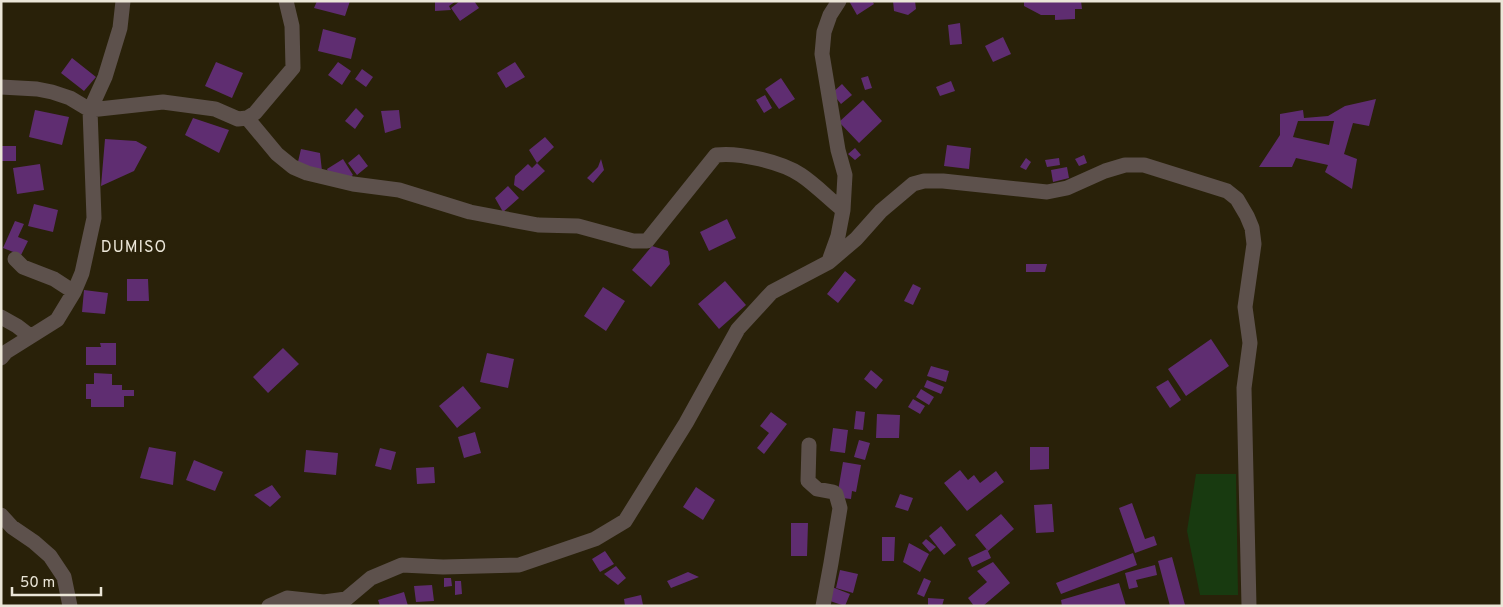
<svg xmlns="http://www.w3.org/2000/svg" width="1503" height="607" viewBox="0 0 1503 607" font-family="Overpass,sans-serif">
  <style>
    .green { fill: #183a10 }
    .building { fill: #5f2d71; fill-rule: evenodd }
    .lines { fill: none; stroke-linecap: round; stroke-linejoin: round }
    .minor { stroke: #5d514c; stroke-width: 15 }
    .labels { text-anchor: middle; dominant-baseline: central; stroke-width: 5; stroke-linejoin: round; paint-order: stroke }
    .quarter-label { font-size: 16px; letter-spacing: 1px; fill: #ebe6d8; stroke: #292109 }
  </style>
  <rect width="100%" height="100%" fill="#292109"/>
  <!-- green -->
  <path class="green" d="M 1196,474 L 1236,474 L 1238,595 L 1200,595 L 1187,531 Z"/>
  <!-- building -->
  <path class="building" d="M 317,1 L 350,1 L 345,16 L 314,8 Z
    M 435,1 L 456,1 L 449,6 L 451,10 L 435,11 Z
    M 460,1 L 474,1 L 479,8 L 460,21 L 451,8 Z
    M 849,1 L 872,1 L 874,4 L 857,15 Z
    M 893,1 L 915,1 L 916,9 L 908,15 L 894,11 Z
    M 1024,1 L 1081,1 L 1082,9 L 1075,9 L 1075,19 L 1055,20 L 1055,15 L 1041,15 L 1024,6 Z
    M 960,23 L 962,44 L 950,45 L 948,25 Z
    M 323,29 L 356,38 L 351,59 L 318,51 Z
    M 1003,37 L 1011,54 L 993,62 L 985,46 Z
    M 72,58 L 96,77 L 84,91 L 61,73 Z
    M 216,62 L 243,73 L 232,98 L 205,86 Z
    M 338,62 L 351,71 L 342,85 L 328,75 Z
    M 515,62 L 525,77 L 506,88 L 497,73 Z
    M 362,69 L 373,77 L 366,87 L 355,79 Z
    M 868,76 L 872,88 L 865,90 L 861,78 Z
    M 781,78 L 795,99 L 779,109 L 765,89 Z
    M 951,81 L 955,91 L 940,96 L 936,87 Z
    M 842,84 L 852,95 L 841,104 L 832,93 Z
    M 765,95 L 772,108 L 764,113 L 756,100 Z
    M 1376,99 L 1369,126 L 1353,123 L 1344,154 L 1357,159 L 1352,189 L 1325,172 L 1328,165 L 1296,158 L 1292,167 L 1259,167 L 1280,135 L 1280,114 L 1303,110 L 1304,118 L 1328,116 L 1345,106 ZM 1298,121 L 1334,121 L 1329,145 L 1293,137 Z
    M 863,100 L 882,121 L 859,143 L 839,122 Z
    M 356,108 L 364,116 L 355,129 L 345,121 Z
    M 35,110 L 69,117 L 62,145 L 29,137 Z
    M 399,110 L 401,128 L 385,133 L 381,111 Z
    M 193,118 L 229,130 L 219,153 L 185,135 Z
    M 545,137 L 554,147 L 537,163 L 529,150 Z
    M 105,139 L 136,141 L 147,147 L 134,171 L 101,186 Z
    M 947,145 L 971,148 L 969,169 L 944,166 Z
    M 1,146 L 16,146 L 16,161 L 1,161 Z
    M 855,148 L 861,155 L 855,160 L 848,154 Z
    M 301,149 L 320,153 L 322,171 L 297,166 Z
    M 359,154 L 368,166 L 357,175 L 348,163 Z
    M 1084,155 L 1087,163 L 1079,166 L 1075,159 Z
    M 1026,158 L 1031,162 L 1026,170 L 1020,167 Z
    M 1059,158 L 1060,165 L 1047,167 L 1045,160 Z
    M 343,159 L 353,175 L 346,180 L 329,174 L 327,169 Z
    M 601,159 L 604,170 L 593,183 L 587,178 L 598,167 Z
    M 537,163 L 545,171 L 523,191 L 514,185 L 515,176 L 528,164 L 532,168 Z
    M 40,164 L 44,190 L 17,194 L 13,168 Z
    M 1067,167 L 1069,178 L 1053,182 L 1051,170 Z
    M 508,186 L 519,198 L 503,212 L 495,198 Z
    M 34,204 L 58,210 L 53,232 L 28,226 Z
    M 727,219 L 736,238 L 709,251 L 700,232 Z
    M 15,221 L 24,224 L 18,237 L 28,241 L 21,255 L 3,248 Z
    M 652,246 L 668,251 L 670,264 L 651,287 L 632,270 Z
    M 1026,264 L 1047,264 L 1045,272 L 1026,272 Z
    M 845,271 L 856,280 L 838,303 L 827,294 Z
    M 127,279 L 148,279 L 149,301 L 127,301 Z
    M 725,281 L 746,305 L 719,329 L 698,304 Z
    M 913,284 L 921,288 L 913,305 L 904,301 Z
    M 603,287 L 625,301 L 606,331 L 584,316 Z
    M 84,290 L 108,293 L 105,314 L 82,312 Z
    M 1211,339 L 1229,366 L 1186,396 L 1168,369 Z
    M 100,343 L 116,343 L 116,365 L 86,365 L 86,347 L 101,347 Z
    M 283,348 L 299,364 L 268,393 L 253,377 Z
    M 487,353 L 514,359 L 508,388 L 480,382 Z
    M 931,366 L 949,371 L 946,382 L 927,376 Z
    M 871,370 L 883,380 L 876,389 L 864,379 Z
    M 94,373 L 112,374 L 112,385 L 122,385 L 122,390 L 134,390 L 134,396 L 124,396 L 124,407 L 91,407 L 91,399 L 86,399 L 86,384 L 94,384 Z
    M 927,380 L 944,387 L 941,394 L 924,387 Z
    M 1168,380 L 1181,400 L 1170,408 L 1156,387 Z
    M 463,386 L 481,408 L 457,428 L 439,406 Z
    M 921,389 L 934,397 L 929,405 L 916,397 Z
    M 913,399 L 925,406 L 920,414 L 908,407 Z
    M 856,411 L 865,412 L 863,430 L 854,429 Z
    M 771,412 L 787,424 L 764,454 L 757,448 L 769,433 L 760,426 Z
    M 877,414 L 900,415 L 899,438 L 876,438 Z
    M 833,428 L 848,430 L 845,453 L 830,451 Z
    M 475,432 L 481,453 L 464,458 L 458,437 Z
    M 859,440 L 870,443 L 865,460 L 854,457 Z
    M 149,447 L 176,452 L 173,485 L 140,478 Z
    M 1030,447 L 1049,447 L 1049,469 L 1030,470 Z
    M 380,448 L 396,452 L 391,470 L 375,466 Z
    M 306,450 L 338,453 L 336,475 L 304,472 Z
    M 194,460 L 223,472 L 215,491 L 186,480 Z
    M 843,462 L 861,465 L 856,492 L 852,491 L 851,499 L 842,498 L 838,491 Z
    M 434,467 L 435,483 L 417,484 L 416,468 Z
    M 960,470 L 968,480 L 974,475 L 980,483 L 996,471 L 1004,482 L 967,511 L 944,483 Z
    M 272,485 L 281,497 L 270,507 L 254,495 Z
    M 696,487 L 715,500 L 703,520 L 683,507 Z
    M 900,494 L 913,498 L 908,511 L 895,507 Z
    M 1132,503 L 1145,539 L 1154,536 L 1157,545 L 1135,553 L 1119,508 Z
    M 1052,504 L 1054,532 L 1036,533 L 1034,505 Z
    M 1001,514 L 1014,529 L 988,551 L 975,535 Z
    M 791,523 L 808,523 L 807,556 L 791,556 Z
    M 941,526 L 956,545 L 944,555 L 929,536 Z
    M 882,537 L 895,537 L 894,561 L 882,561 Z
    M 926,539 L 936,547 L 930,552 L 922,543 Z
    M 909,543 L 929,554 L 920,572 L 903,562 Z
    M 987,549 L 991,558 L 972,567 L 968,558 Z
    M 605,551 L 614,564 L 600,572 L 592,559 Z
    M 1133,553 L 1137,565 L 1061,594 L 1056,583 Z
    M 1172,557 L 1185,605 L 1182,606 L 1170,606 L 1158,561 Z
    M 993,562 L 1010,583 L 983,606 L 974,606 L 968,598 L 987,582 L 977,571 Z
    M 1155,565 L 1157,575 L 1136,580 L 1138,587 L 1129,589 L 1125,573 Z
    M 616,566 L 626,578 L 618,585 L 604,574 Z
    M 840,570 L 858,574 L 853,593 L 836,588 Z
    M 688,572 L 699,577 L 671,588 L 667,581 Z
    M 444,578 L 451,578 L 452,586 L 444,587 Z
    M 924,578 L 931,581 L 924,597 L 917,594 Z
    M 455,581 L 461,581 L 462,594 L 455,595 Z
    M 1119,583 L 1126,606 L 1062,606 L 1061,600 Z
    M 432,585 L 434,601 L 416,602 L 414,586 Z
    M 832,587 L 850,594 L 845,606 L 827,600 Z
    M 404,592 L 408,606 L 380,606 L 378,600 Z
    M 641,595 L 643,605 L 625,606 L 624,599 Z
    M 928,598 L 944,599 L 942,606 L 928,606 Z"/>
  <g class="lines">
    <!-- minor -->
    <path class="minor" d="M 1,87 L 37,89 L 52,92 L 70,98 L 90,110 L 163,102 L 215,109 L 238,119 L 247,118 L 255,113 L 293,68 L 292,26 L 286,1
      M 247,118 L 277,154 L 293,167 L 307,173 L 353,184 L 399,190 L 470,212 L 538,225 L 578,226 L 633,241 L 647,241 L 716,155 C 739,152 782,162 801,175 C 816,185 829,199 843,210
      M 15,259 L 23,267 L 54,279 L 74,292
      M 829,261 L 838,236 L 843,210 L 845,175 L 838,150 L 822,54 L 824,32 L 830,15 L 839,1
      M 1,317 L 17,326 L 30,336
      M 1,358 L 6,352 L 57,320 L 74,292 L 82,273 L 94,218 L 90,110 L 105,77 L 120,28 L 123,1
      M 809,445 L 808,481 L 817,489 L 833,492 L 836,494 L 840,508 L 831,563 L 823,606
      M 1,515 L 12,527 L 34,542 L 50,556 L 64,577 L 70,606
      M 269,606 L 287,598 L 324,602 L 346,599 L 371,578 L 402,565 L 443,567 L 519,565 L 595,539 L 625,521 L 686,423 L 738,329 L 772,292 L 829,262 L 856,239 L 881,211 L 913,184 L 924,181 L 943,181 L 1047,192 L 1067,188 L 1105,171 L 1125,165 L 1144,165 L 1227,191 L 1237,199 L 1247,216 L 1252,228 L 1254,244 L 1245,307 L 1250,343 L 1244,388 L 1249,606"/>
  </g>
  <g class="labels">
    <!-- quarter labels -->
    <g class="quarter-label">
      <text x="134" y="248">DUMISO</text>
    </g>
  </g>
  <!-- border -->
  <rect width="1503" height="607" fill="none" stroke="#ebe6d8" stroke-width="5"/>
  <!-- scale -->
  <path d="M12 587v8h89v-8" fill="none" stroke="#ebe6d8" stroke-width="2.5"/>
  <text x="20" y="587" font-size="15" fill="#ebe6d8" stroke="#292109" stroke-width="4" paint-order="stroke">50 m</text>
</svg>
